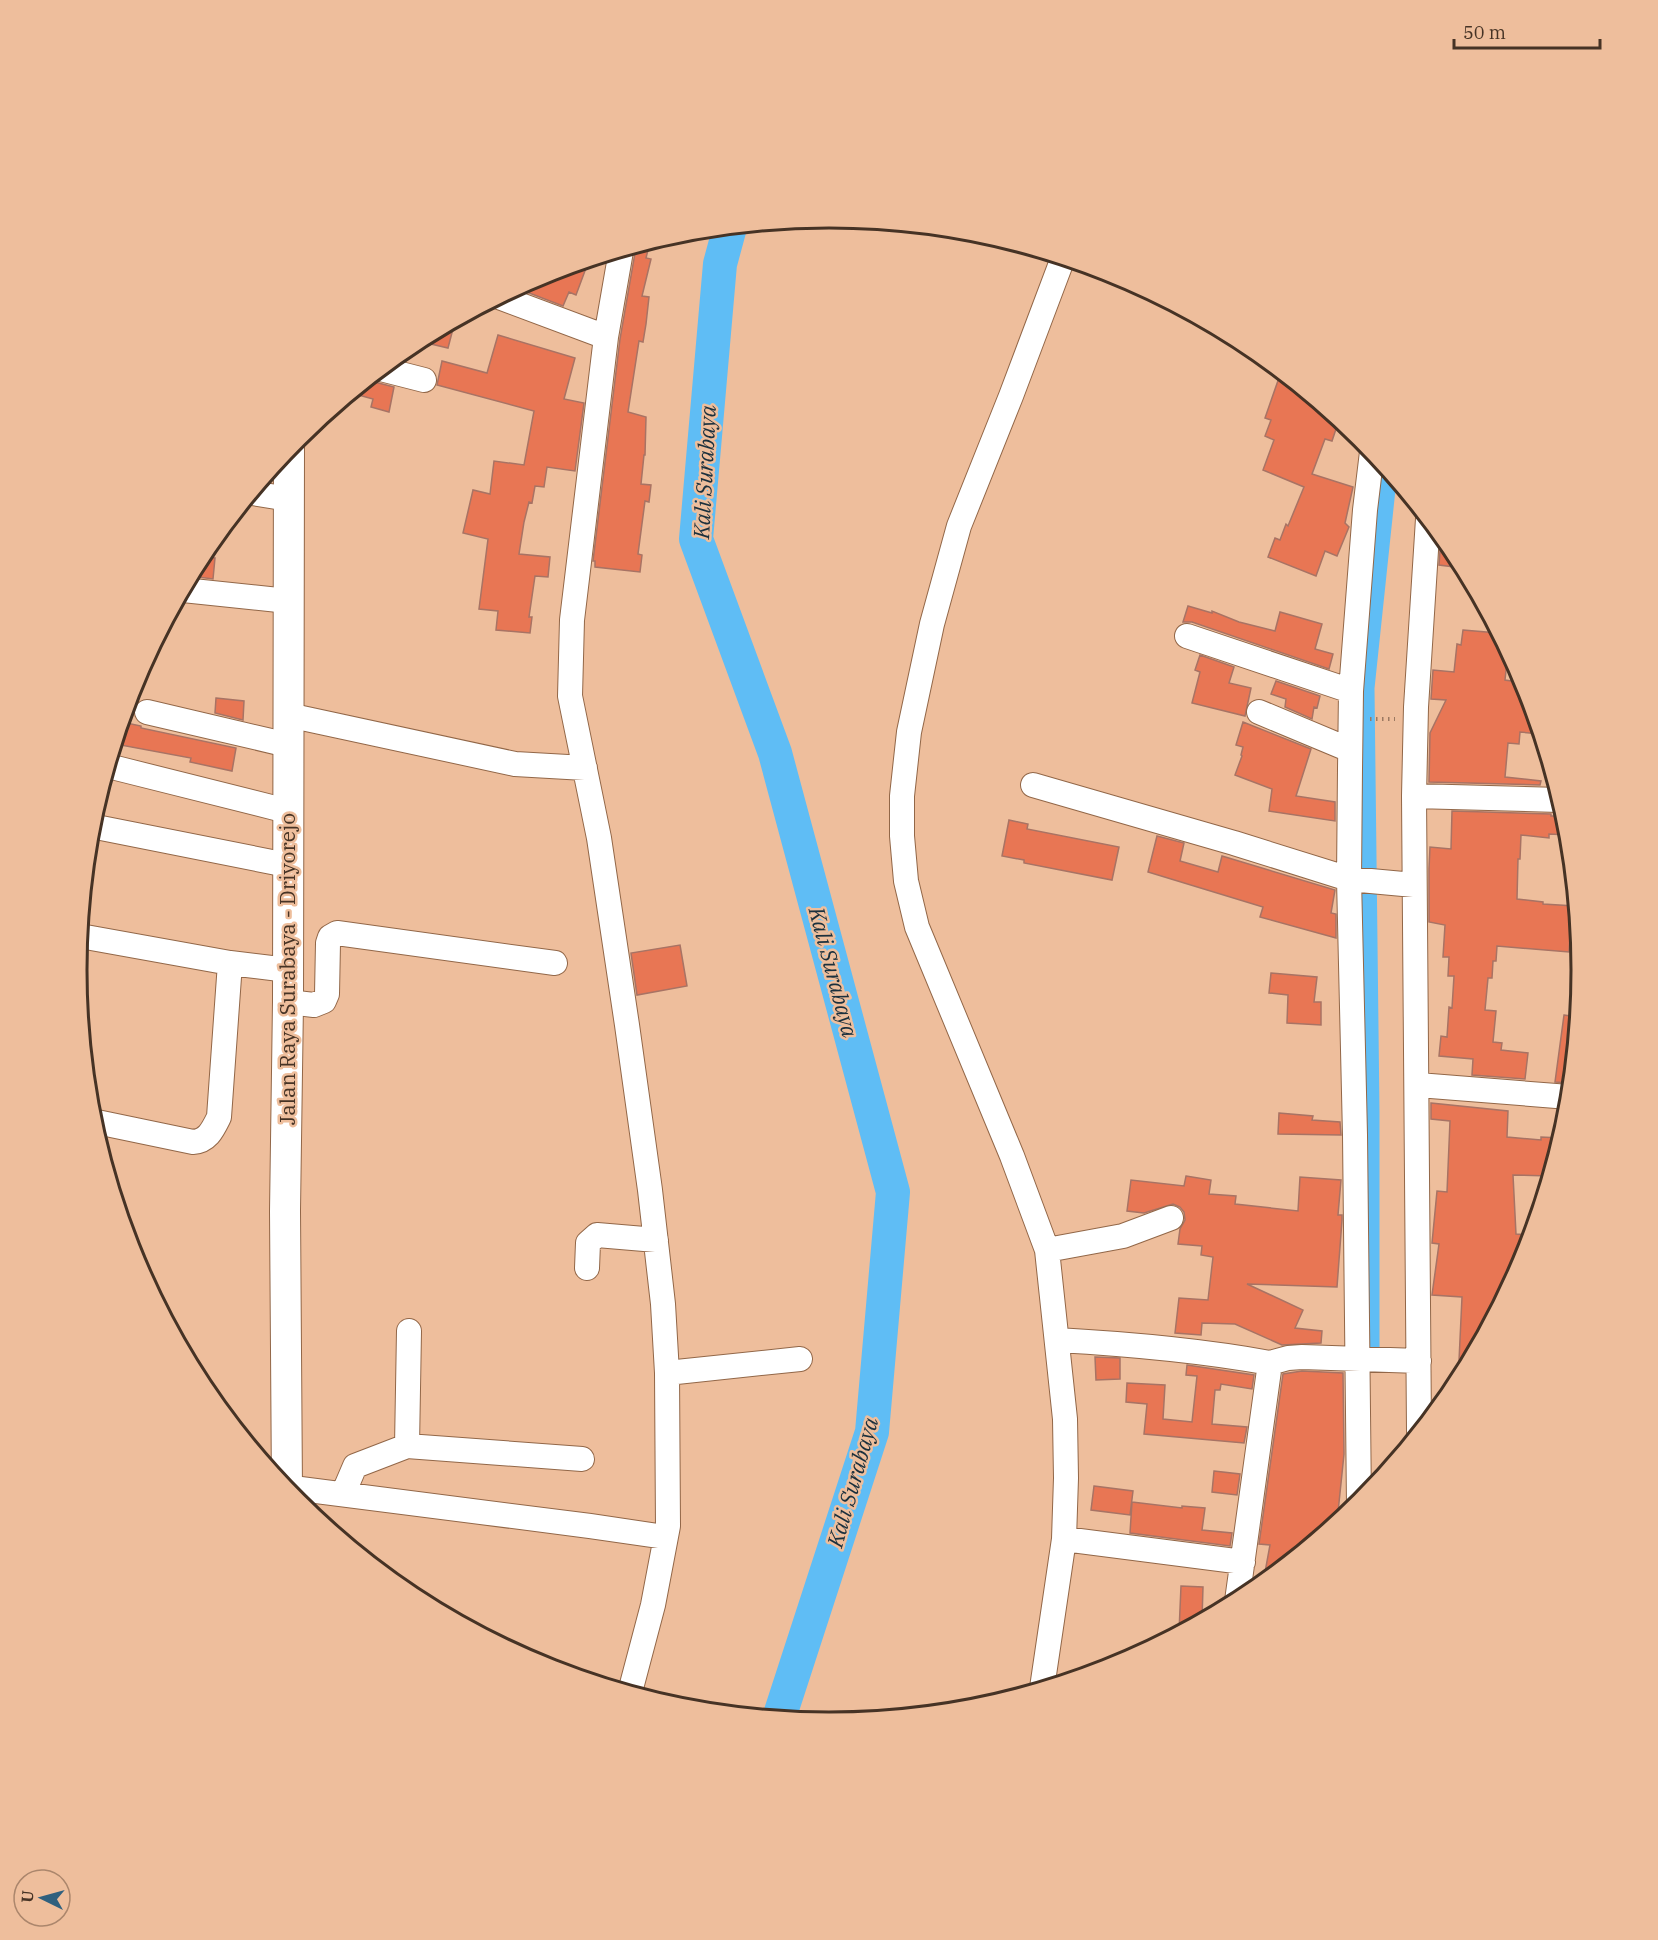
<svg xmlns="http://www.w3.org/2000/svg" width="1658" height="1940" viewBox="0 0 1658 1940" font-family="'IBM Plex Serif',serif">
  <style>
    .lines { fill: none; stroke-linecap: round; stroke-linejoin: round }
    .canal { stroke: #5fbdf5; stroke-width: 21 }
    .river { stroke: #5fbdf5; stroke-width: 34 }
    .building { fill: #e87654; stroke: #a87364; stroke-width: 1.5 }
    .minor-casing { stroke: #926748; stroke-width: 26 }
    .major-casing { stroke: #926748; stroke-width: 32 }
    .path { stroke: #9b7961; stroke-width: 4; stroke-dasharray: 1.5 4.5; stroke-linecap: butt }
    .minor { stroke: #fff; stroke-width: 24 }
    .major { stroke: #fff; stroke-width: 30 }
    .labels { text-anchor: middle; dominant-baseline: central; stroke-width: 5; stroke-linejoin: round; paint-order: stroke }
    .street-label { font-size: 21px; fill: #463325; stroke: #eebe9c }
    .water-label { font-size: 22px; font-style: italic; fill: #1b303d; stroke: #eebe9c }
    .rim { fill: none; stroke: #463325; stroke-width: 3 }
  </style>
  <rect width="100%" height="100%" fill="#eebe9c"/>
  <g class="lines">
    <!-- canal -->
    <path class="canal" d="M 1369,1348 L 1369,1113 L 1364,688 L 1387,470"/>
    <!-- river -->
    <path class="river" d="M 730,227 L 720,264 L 696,539 L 775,753 L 893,1192 L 872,1432 L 779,1718"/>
  </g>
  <!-- building -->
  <path class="building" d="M 650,242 L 646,258 L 651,259 L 642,296 L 649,297 L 646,324 L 643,342 L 639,341 L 628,412 L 646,417 L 645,455 L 644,455 L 641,484 L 651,485 L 649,502 L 645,501 L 638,554 L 642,555 L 640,572 L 595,567 L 595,561 L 593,561 L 620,339 L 635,253 L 634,246 Z
    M 589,260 L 576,295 L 569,292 L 563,306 L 516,288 L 541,275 Z
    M 455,321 L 448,348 L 418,341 L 439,329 Z
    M 498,335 L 575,358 L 564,399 L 584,403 L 575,471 L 547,467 L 544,487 L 535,486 L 532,503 L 529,502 L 524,522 L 519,554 L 550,557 L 548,577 L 535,576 L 529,617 L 532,617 L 530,633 L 496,630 L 498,611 L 479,609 L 488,539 L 463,533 L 473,490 L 490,494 L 494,461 L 524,465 L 534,411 L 437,385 L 442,361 L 487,373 Z
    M 1281,372 L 1339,420 L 1332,441 L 1325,439 L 1312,474 L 1353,487 L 1345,523 L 1349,527 L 1337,556 L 1325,551 L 1316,576 L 1268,557 L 1275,538 L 1280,540 L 1286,524 L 1288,526 L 1304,487 L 1263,470 L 1274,440 L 1265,436 L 1271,420 L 1265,418 Z
    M 367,380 L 394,387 L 389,412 L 371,407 L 373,399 L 351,393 Z
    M 1441,536 L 1455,552 L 1463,568 L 1439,565 Z
    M 201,557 L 215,558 L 213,579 L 190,576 Z
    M 1188,606 L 1212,613 L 1212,611 L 1239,622 L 1275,631 L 1280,612 L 1322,624 L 1315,649 L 1333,654 L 1329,669 L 1192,622 L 1183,622 Z
    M 1463,630 L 1498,633 L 1508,652 L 1505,680 L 1525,683 L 1540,734 L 1520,732 L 1519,744 L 1508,743 L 1505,777 L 1541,781 L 1540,785 L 1429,782 L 1430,733 L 1446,700 L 1431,699 L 1433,670 L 1454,672 L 1457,644 L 1461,645 Z
    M 1200,655 L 1234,667 L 1229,683 L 1251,688 L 1245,716 L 1192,703 L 1200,672 L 1195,670 Z
    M 1276,681 L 1320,696 L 1317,708 L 1314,707 L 1312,719 L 1285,707 L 1286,699 L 1271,694 Z
    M 216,698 L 244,701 L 243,720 L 215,713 Z
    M 122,722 L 141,726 L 141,728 L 236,748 L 232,771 L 190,762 L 191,758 L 115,744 Z
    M 1243,722 L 1311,749 L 1296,796 L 1335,802 L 1335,821 L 1269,811 L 1272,789 L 1235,775 L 1242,756 L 1241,755 L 1243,747 L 1236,745 Z
    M 1452,811 L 1551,814 L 1551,816 L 1565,816 L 1567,824 L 1568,835 L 1549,834 L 1549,838 L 1521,835 L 1520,859 L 1518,859 L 1517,899 L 1543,902 L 1543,904 L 1575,906 L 1578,937 L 1570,937 L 1569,952 L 1497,946 L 1496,961 L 1493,961 L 1492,978 L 1488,978 L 1485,1010 L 1496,1011 L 1493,1042 L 1502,1043 L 1501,1050 L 1528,1053 L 1525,1079 L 1472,1075 L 1473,1059 L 1439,1056 L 1441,1036 L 1447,1037 L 1449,1007 L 1452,1008 L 1454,976 L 1448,976 L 1449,957 L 1443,957 L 1445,925 L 1429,922 L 1429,869 L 1430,847 L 1451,849 Z
    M 1009,820 L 1028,824 L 1027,829 L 1119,847 L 1112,880 L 1024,863 L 1024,860 L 1002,856 Z
    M 1157,836 L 1184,843 L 1180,861 L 1218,872 L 1222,856 L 1335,890 L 1331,913 L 1336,914 L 1336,938 L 1260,917 L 1263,907 L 1148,872 Z
    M 680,945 L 687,986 L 637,995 L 631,953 Z
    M 1271,973 L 1317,977 L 1314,1002 L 1321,1002 L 1321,1025 L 1287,1023 L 1288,995 L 1269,993 Z
    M 1564,1015 L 1577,1017 L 1570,1083 L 1555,1082 Z
    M 1431,1103 L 1508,1111 L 1507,1137 L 1541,1140 L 1541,1137 L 1561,1138 L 1549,1176 L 1513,1175 L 1516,1234 L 1531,1235 L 1524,1259 L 1458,1382 L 1462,1297 L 1432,1295 L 1439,1244 L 1432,1243 L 1437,1191 L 1447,1192 L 1450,1121 L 1431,1119 Z
    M 1279,1113 L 1313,1116 L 1312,1120 L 1340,1122 L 1341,1135 L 1278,1134 Z
    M 1186,1176 L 1211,1180 L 1209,1194 L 1236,1196 L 1235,1204 L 1298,1211 L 1300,1177 L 1341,1180 L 1338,1215 L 1342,1215 L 1342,1220 L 1337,1287 L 1247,1284 L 1303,1310 L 1295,1328 L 1322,1331 L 1321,1343 L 1282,1345 L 1235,1324 L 1202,1323 L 1201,1335 L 1175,1333 L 1179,1298 L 1208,1300 L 1213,1257 L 1201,1255 L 1202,1246 L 1178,1244 L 1180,1229 L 1185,1220 L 1184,1212 L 1180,1207 L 1173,1204 L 1144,1213 L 1127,1211 L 1131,1180 L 1184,1186 Z
    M 1095,1357 L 1120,1358 L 1120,1379 L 1096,1380 Z
    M 1187,1365 L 1254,1375 L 1252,1389 L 1221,1384 L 1220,1390 L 1215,1390 L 1212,1424 L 1247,1427 L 1244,1443 L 1144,1434 L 1147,1404 L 1126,1402 L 1127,1383 L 1165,1385 L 1163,1419 L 1192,1422 L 1197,1376 L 1186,1375 Z
    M 1302,1371 L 1343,1373 L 1344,1454 L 1337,1522 L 1263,1583 L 1270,1545 L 1259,1544 L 1283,1374 Z
    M 1214,1471 L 1240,1474 L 1237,1495 L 1212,1492 Z
    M 1094,1486 L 1133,1491 L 1130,1515 L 1091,1510 Z
    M 1132,1502 L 1182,1508 L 1182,1506 L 1205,1508 L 1202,1530 L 1232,1533 L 1230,1546 L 1130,1533 Z
    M 1181,1586 L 1203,1587 L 1202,1620 L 1179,1632 Z"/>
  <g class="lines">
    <defs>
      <path id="minor" d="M 621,251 L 606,337 L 572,620 L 570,696 L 599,838 L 627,1025 L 650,1190 L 663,1304 L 667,1373 L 668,1526 L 653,1605 L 630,1692
        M 499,297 L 606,337
        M 381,369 L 424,380
        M 252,493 L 289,499
        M 183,590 L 288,601
        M 1187,636 L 1351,691
        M 147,712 L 288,745
        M 1259,712 L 1350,750
        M 288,715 L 515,764 L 585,768
        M 108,766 L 287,811
        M 1033,785 L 1234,843 L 1349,879 L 1414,885
        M 1414,796 L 1560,800
        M 91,826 L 287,865
        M 80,936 L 230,963
        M 288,1002 L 314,1005 L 324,1001 L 327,994 L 328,943 L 330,937 L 337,933 L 555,963
        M 1418,1085 L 1569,1097
        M 92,1121 L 193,1142 C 208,1141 213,1129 219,1117 L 230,963 L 288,970
        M 1047,1250 L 1123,1236 L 1171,1218
        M 587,1268 L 588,1243 L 597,1235 L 656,1240
        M 1057,1340 C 1129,1344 1199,1350 1270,1363
        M 667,1373 L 800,1359
        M 1419,1431 L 1414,796 L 1416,707 L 1428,519
        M 407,1446 L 409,1331
        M 285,1487 L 590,1526 L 665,1537
        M 343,1494 L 355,1466 L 407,1446 L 582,1459
        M 1359,1504 L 1355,1135 L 1349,879 L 1350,769 L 1351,691 L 1365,510 L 1372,452
        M 1064,1539 L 1243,1562
        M 1237,1601 L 1270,1363 L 1288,1358 L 1302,1357 L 1419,1361
        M 1042,1688 L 1064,1539 L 1066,1478 L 1065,1419 L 1047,1250 L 1012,1156 L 917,927 L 906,881 L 902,836 L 902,796 L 909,732 L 932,624 L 959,526 L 1011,396 L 1063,258"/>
      <path id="major" d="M 287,1490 L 285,1211 L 288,1002 L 289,447"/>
    </defs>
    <!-- minor casing -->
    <use href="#minor" class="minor-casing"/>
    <!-- major casing -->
    <use href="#major" class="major-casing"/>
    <!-- path -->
    <path class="path" d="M 1370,719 L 1395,719"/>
    <!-- minor -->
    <use href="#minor" class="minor"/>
    <!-- major -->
    <use href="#major" class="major"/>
  </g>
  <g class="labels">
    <!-- street labels -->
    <g class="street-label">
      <text transform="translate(287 969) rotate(-90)">Jalan Raya Surabaya - Driyorejo</text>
    </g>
    <!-- water labels -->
    <g class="water-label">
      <text transform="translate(704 472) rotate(-87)">Kali Surabaya</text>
      <text transform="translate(834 972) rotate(75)">Kali Surabaya</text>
      <text transform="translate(852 1482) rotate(-74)">Kali Surabaya</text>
    </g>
  </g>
  <!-- crop -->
  <path d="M0 0H1658V1940H0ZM87 970a742 742 0 1 1 1484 0a742 742 0 1 1-1484 0Z" fill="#eebe9c" fill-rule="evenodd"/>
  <path class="rim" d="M87 970a742 742 0 1 1 1484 0a742 742 0 1 1-1484 0Z"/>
  <!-- north arrow -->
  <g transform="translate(42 1898) rotate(275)"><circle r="28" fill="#eebe9c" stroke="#ab866c" stroke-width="1.5"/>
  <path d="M0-4.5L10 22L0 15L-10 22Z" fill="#2f607e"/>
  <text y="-9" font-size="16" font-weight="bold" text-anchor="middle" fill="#463325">U</text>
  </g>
  <!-- scale -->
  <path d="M1454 39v9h146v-9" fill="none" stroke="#463325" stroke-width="3"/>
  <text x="1463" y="39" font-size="18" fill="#463325" stroke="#eebe9c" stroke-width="4.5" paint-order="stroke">50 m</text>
</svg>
